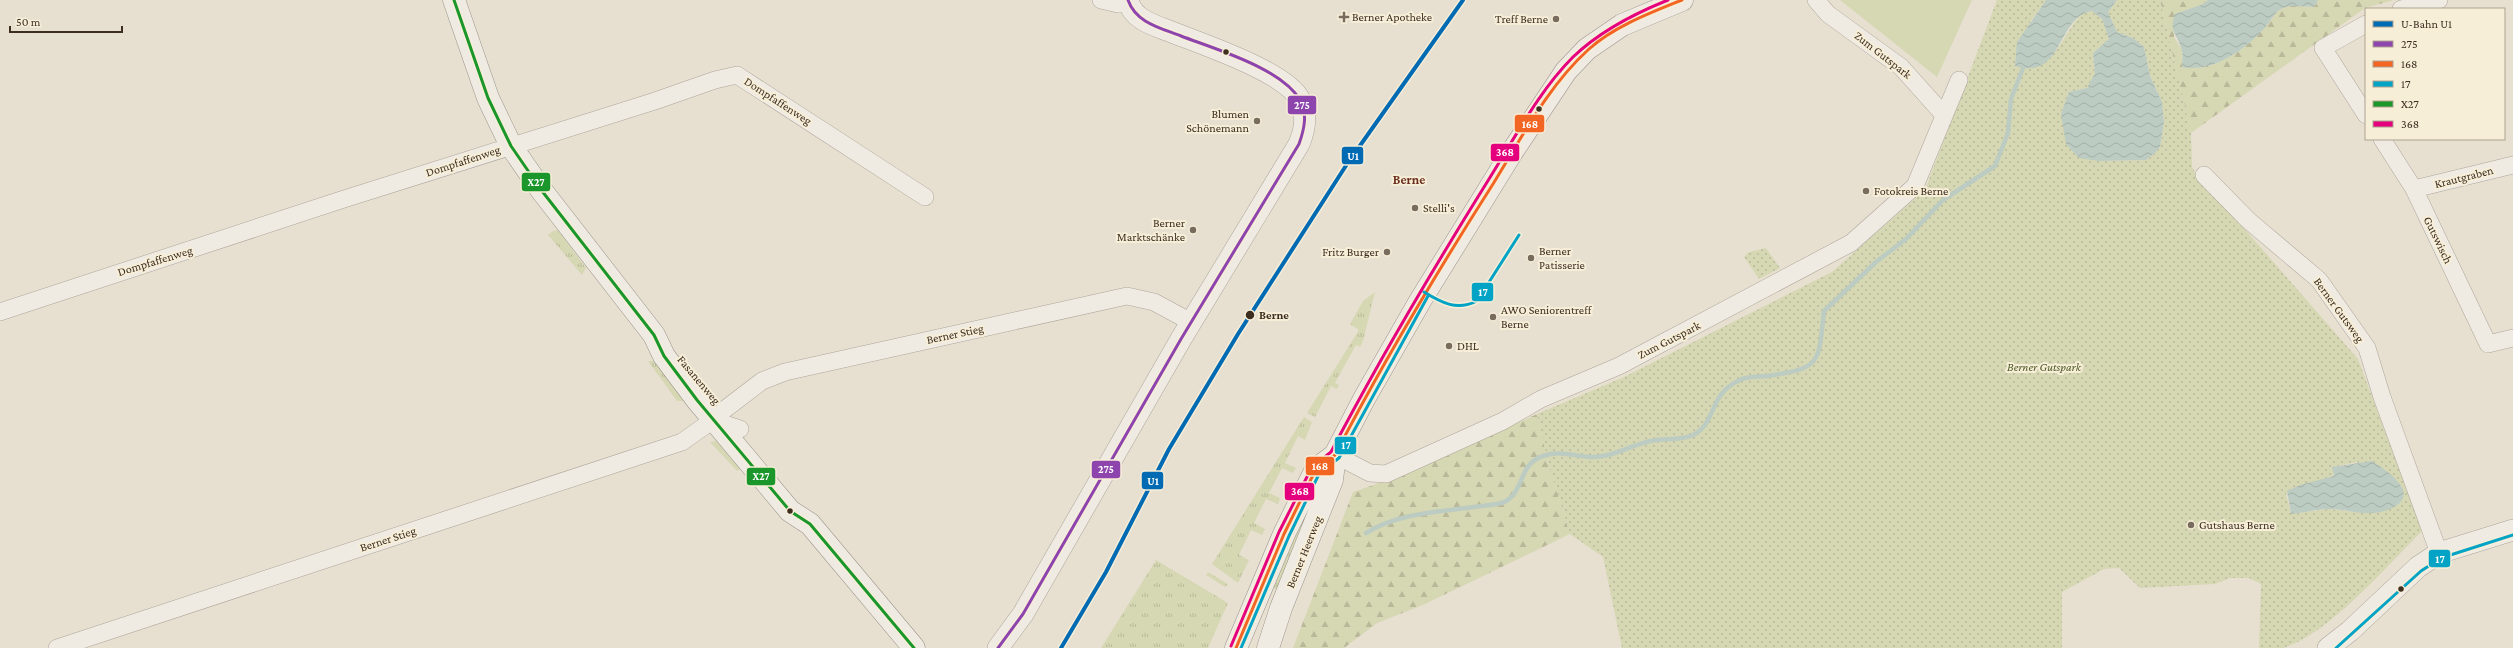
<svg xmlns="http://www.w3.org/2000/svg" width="2513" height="648" viewBox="0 0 2513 648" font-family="'Crimson Pro',serif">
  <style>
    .grass { fill: url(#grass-tufts) }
    .forest { fill: url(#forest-firs) }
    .park { fill: url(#park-dots); fill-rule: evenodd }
    .garden { fill: #d6d7b3 }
    .water { fill: url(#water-waves) }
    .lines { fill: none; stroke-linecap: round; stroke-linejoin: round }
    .stream { stroke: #bcccc2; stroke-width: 4.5 }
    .minor-casing { stroke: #ada599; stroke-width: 18 }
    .tertiary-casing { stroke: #ada599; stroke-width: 22 }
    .secondary-casing { stroke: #9c958a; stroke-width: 23 }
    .minor { stroke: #efebe3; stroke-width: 17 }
    .tertiary { stroke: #efebe3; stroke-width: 21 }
    .secondary { stroke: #efebe3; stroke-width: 22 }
    .bus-1-casing { stroke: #f7eed8; stroke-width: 6 }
    .bus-2-casing { stroke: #f7eed8; stroke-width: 6 }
    .bus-3-casing { stroke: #f7eed8; stroke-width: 6 }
    .bus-4-casing { stroke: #f7eed8; stroke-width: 6 }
    .bus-5-casing { stroke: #f7eed8; stroke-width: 6 }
    .bus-1 { stroke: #8e44ad; stroke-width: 3 }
    .bus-2 { stroke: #f26522; stroke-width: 3 }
    .bus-3 { stroke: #03a3c5; stroke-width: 3 }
    .bus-4 { stroke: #1a962b; stroke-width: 3 }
    .bus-5 { stroke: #e5007d; stroke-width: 3 }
    .metro-1-casing { stroke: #f7eed8; stroke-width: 7 }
    .metro-1 { stroke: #006ab3; stroke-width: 4 }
    .poi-dot { fill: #786c5e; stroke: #f7eed8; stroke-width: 1.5 }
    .bus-dot { fill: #3d2e20; stroke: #f7eed8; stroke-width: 1.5 }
    .labels { text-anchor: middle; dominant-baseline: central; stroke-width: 4; stroke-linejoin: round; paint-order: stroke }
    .poi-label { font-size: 12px; fill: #3d2e20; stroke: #f7eed8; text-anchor: start }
    .street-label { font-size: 12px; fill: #3d2e20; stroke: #f7eed8 }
    .stop-label { font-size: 12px; font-weight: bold; fill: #3d2e20; stroke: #f7eed8; text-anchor: start }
    .park-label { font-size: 12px; font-style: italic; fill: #4d5a26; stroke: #f7eed8 }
    .neighbourhood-label { font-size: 13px; font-weight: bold; fill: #6b2e1e; stroke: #f7eed8 }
    .line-badge { stroke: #f7eed8; stroke-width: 1.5 }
    .badge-label { font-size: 11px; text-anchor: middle; font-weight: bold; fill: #fff }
  </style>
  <defs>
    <pattern id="grass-tufts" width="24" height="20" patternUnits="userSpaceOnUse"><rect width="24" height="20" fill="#d6d7b3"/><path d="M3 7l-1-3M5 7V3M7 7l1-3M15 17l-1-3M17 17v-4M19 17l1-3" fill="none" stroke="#b9b99a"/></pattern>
    <pattern id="forest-firs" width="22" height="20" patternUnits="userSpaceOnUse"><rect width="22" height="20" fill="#d6d7b3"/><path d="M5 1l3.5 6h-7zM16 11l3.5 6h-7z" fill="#b9b99a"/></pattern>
    <pattern id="park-dots" width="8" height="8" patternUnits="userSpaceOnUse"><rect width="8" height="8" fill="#d6d7b3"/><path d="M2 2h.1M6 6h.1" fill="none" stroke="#b9b99a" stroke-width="1.8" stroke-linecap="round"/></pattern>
    <pattern id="water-waves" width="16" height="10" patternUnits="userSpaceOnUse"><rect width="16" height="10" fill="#bcccc2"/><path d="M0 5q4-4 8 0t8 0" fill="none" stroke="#a2b0a6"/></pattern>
  </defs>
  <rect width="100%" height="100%" fill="#e7e0d1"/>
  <!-- grass -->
  <path class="grass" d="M 558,230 L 586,268 L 582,275 L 548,235 L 553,231 Z
    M 1375,292 L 1363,341 L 1360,347 L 1356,345 L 1335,383 L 1339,385 L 1337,389 L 1331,386 L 1315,417 L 1307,413 L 1359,330 L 1350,324 L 1363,301 Z
    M 648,361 L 655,361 L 686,401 L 677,401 Z
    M 1304,417 L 1312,422 L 1305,440 L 1298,436 L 1285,463 L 1296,468 L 1293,473 L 1282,468 L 1269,493 L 1280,498 L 1278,504 L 1266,499 L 1254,523 L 1265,529 L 1262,535 L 1251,530 L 1239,555 L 1249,560 L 1238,583 L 1212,564 Z
    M 716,441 L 740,469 L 737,471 L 710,442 Z
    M 1323,477 L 1278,589 L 1274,589 L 1272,580 Z
    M 1156,560 L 1228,603 L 1208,648 L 1101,648 Z
    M 1208,572 L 1228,584 L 1225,587 L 1206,575 Z"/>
  <!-- forest -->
  <path class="forest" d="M 2160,0 L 2208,0 L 2203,4 L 2175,14 L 2174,37 L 2182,50 L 2182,67 C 2212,73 2243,51 2263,30 C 2271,22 2274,10 2286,7 C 2294,4 2306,7 2314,7 L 2318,0 L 2394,0 L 2365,8 L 2191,133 Z
    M 1537,414 L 1548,462 L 1570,534 L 1423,605 L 1377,623 L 1344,648 L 1293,648 L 1353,492 L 1400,476 Z"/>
  <!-- park -->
  <path class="park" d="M 1997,0 L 2046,0 L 2030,22 L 2023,68 C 2059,65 2060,36 2083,13 L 2092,11 L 2102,19 L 2109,39 L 2093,53 L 2095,73 L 2087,88 L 2069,92 L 2061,114 L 2099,161 L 2146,160 L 2155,153 L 2160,147 L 2164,122 L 2162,102 L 2150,76 L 2144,47 L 2133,38 L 2117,32 L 2108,12 L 2117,0 L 2160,0 L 2191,133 L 2192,167 L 2206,190 L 2235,218 L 2358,359 L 2422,531 C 2388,565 2328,635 2283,648 C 2276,648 2266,648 2259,648 L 2261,584 L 2249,578 L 2230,578 L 2215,584 L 2140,588 L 2119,568 L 2104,569 L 2062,592 L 2062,648 L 1622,648 L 1603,557 L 1570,534 L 1548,462 L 1537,414 L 1624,377 L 1832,272 L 1925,190 ZM 2358,462 L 2369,513 L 2328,509 L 2291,514 L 2286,494 L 2291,489 L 2334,476 L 2332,467 Z
    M 1766,248 L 1780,268 L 1759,279 L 1744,257 L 1749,252 Z"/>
  <!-- garden -->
  <path class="garden" d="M 1840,0 L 1972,0 L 1937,77 Z"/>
  <!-- water -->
  <path class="water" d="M 2046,0 L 2117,0 L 2108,12 L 2117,32 L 2133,38 L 2144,47 L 2150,76 L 2162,102 L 2164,122 L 2160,147 L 2155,153 L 2146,160 L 2099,161 L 2079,158 L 2066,144 L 2061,114 L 2069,92 L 2087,88 L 2095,73 L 2093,53 L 2109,39 L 2102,19 L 2092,11 C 2056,17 2064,81 2015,66 L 2017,42 Z
    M 2208,0 L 2318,0 L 2314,7 C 2306,7 2294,5 2286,7 C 2274,10 2271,22 2263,30 C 2243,51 2212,73 2182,67 C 2182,62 2183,55 2182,51 C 2179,36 2168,32 2175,14 L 2203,4 Z
    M 2372,461 C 2381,467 2391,473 2398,482 C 2416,502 2387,513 2371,513 C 2357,514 2344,509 2330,509 C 2318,509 2303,513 2291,514 L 2287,491 L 2300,485 L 2334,476 L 2332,467 Z"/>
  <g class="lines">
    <!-- stream -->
    <path class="stream" d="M 1366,533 C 1398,513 1438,512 1474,507 C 1483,506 1493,505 1501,503 C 1525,496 1517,464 1543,456 C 1561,450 1573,456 1590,457 C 1612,458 1630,445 1651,441 C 1664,438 1681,441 1693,435 C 1717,423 1708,394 1740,380 C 1748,376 1758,377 1767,376 C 1823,368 1818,363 1824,311 L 1876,262 L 1906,239 L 1943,200 L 1995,166 L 2008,133 L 2011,99 L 2023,68"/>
    <defs>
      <path id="minor" d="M 1101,0 L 1118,4 L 1128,1
        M 1816,0 L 1828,14 L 1901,67 L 1944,115
        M 2401,9 L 2439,0
        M 2366,24 L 2323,48 L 2366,115
        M 2382,139 L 2414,189 L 2488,344 L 2513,338
        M 2204,175 L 2248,220 L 2319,280 L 2367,348 L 2382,397 L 2439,553
        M 2414,189 L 2513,165
        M 0,312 L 344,199 L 655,101 L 715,80 L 737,75 L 925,197
        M 724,410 L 762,381 L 785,372 L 1127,296 L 1154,302 L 1191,322
        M 1335,455 L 1370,473 L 1386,474 L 1503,421 L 1541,399 L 1619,366 L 1851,243 L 1915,186 L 1959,80
        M 57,648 L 682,442 L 713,420 L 740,429"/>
      <path id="tertiary" d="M 998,648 L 1023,614 L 1181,339 L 1299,144 C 1305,130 1308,115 1300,100 C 1287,72 1199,43 1169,31 C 1153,25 1132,19 1128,0
        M 2328,648 L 2350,631 L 2418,567 L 2439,553 L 2513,530"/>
      <path id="secondary" d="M 454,0 L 488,98 L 511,146 L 542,191 L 654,335 L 664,356 L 697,400 L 790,511 L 810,524 L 914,648
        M 1236,648 L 1284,534 L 1316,469 L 1335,455
        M 1268,648 L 1281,608 L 1332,480 L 1335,455 L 1364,399 L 1420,301 L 1512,152 L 1566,71 L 1587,49 L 1622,25 L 1682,0"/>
    </defs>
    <!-- minor casing -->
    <use href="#minor" class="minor-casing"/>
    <!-- tertiary casing -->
    <use href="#tertiary" class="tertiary-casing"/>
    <!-- secondary casing -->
    <use href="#secondary" class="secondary-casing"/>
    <!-- minor -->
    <use href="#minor" class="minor"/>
    <!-- tertiary -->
    <use href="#tertiary" class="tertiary"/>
    <!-- secondary -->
    <use href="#secondary" class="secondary"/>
    <defs>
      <path id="bus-1" d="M 998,648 L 1023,614 L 1181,339 L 1299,144 C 1304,130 1308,114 1300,100 C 1281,68 1215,49 1181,36 C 1161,28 1136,23 1128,0"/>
      <path id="bus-2" d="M 1236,648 L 1284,534 L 1316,469 L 1335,455 C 1383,362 1437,272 1493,184 C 1522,137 1548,86 1589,49 C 1615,26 1650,13 1682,0"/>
      <path id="bus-3" d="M 1424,292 C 1442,303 1457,311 1477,301 L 1519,235
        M 1241,648 L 1289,536 L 1320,472 L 1339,458 L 1428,296
        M 2336,648 L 2421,571 L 2441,558 L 2513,535"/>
      <path id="bus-4" d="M 454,0 L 488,98 L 511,146 L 542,191 L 654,335 L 664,356 L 697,400 L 790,511 L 810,524 L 914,648"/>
      <path id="bus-5" d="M 1231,646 L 1279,532 L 1312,467 L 1331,452 C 1380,358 1433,269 1489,179 C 1515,138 1538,92 1573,57 C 1600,31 1633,14 1668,0"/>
    </defs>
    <!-- bus-1 casing -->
    <use href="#bus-1" class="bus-1-casing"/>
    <!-- bus-2 casing -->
    <use href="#bus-2" class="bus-2-casing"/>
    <!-- bus-3 casing -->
    <use href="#bus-3" class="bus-3-casing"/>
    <!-- bus-4 casing -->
    <use href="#bus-4" class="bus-4-casing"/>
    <!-- bus-5 casing -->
    <use href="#bus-5" class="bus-5-casing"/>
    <!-- bus-1 -->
    <use href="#bus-1" class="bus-1"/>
    <!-- bus-2 -->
    <use href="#bus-2" class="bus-2"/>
    <!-- bus-3 -->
    <use href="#bus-3" class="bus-3"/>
    <!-- bus-4 -->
    <use href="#bus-4" class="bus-4"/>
    <!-- bus-5 -->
    <use href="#bus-5" class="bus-5"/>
    <defs>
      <path id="metro-1" d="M 1061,648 L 1106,572 L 1169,449 L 1238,334 L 1347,164 L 1463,0"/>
    </defs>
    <!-- metro-1 casing -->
    <use href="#metro-1" class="metro-1-casing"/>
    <!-- metro-1 -->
    <use href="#metro-1" class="metro-1"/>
  </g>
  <!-- markers -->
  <g class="poi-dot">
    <path d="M1342 11h4v4h4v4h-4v4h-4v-4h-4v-4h4z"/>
    <circle cx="1556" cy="19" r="4"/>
    <circle cx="1257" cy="121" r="4"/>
    <circle cx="1866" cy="191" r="4"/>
    <circle cx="1415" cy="208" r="4"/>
    <circle cx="1193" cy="230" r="4"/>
    <circle cx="1387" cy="252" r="4"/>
    <circle cx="1531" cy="258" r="4"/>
    <circle cx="1493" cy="317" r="4"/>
    <circle cx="1449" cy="346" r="4"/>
    <circle cx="2191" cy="525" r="4"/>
  </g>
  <g class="bus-dot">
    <circle cx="1226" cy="52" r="3.5"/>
    <circle cx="1539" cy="109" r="3.5"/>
    <circle cx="1250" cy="315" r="5"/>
    <circle cx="790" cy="511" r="3.5"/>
    <circle cx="2401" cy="589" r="3.5"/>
  </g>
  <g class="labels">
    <!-- poi labels -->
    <g class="poi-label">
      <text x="1352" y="17">Berner Apotheke</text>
      <text x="1548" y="19" text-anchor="end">Treff Berne</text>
      <text x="1249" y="114" text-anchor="end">Blumen<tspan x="1249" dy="14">Schönemann</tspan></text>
      <text x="1874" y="191">Fotokreis Berne</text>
      <text x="1423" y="208">Stelli's</text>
      <text x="1185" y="223" text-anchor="end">Berner<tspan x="1185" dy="14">Marktschänke</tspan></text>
      <text x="1539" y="251">Berner<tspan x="1539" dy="14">Patisserie</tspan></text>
      <text x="1379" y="252" text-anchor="end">Fritz Burger</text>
      <text x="1501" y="310">AWO Seniorentreff<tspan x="1501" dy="14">Berne</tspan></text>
      <text x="1457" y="346">DHL</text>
      <text x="2199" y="525">Gutshaus Berne</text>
    </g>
    <!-- street labels -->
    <g class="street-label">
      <text transform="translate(1883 55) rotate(38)">Zum Gutspark</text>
      <text transform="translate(778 101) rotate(33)">Dompfaffenweg</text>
      <text transform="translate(463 161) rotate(-18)">Dompfaffenweg</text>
      <text transform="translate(2464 177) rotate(-14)">Krautgraben</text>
      <text transform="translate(2438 240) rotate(64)">Gutswisch</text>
      <text transform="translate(155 261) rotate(-17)">Dompfaffenweg</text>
      <text transform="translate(2339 310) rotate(54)">Berner Gutsweg</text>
      <text transform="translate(955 334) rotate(-12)">Berner Stieg</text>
      <text transform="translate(1669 340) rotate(-27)">Zum Gutspark</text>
      <text transform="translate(699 380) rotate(50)">Fasanenweg</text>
      <text transform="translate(388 539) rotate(-18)">Berner Stieg</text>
      <text transform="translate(1304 552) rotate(-68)">Berner Heerweg</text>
    </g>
    <!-- stop labels -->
    <g class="stop-label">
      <text x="1259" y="315">Berne</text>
    </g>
    <!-- park labels -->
    <g class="park-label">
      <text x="2044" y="367">Berner Gutspark</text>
    </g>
    <!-- neighbourhood labels -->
    <g class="neighbourhood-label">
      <text x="1409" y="179">Berne</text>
    </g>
  </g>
  <g class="line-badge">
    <rect x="1287" y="95" width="30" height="20" rx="4" fill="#8e44ad"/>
    <rect x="1514" y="114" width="31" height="19" rx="4" fill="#f26522"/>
    <rect x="1490" y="143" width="30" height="19" rx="4" fill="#e5007d"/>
    <rect x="1341" y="146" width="23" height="19" rx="4" fill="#006ab3"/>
    <rect x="521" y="172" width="30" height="20" rx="4" fill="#1a962b"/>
    <rect x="1471" y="282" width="23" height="20" rx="4" fill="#03a3c5"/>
    <rect x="1334" y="436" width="23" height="19" rx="4" fill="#03a3c5"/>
    <rect x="1305" y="456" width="30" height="20" rx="4" fill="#f26522"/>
    <rect x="1091" y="460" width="30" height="19" rx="4" fill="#8e44ad"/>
    <rect x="746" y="467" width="30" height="19" rx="4" fill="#1a962b"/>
    <rect x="1141" y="471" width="23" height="19" rx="4" fill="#006ab3"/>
    <rect x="1284" y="482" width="31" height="19" rx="4" fill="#e5007d"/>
    <rect x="2428" y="549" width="23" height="19" rx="4" fill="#03a3c5"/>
  </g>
  <g class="badge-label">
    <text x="1302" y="109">275</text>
    <text x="1530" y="128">168</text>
    <text x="1505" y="156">368</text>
    <text x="1353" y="160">U1</text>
    <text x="536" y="186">X27</text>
    <text x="1483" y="296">17</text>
    <text x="1346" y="449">17</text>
    <text x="1320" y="470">168</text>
    <text x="1106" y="473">275</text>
    <text x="761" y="480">X27</text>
    <text x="1153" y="485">U1</text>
    <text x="1300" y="495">368</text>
    <text x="2440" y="563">17</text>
  </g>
  <!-- legend -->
  <rect x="2365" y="8" width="140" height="132" fill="#f7eed8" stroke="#ada18e"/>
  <rect x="2373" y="21" width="20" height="6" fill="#006ab3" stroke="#ada18e"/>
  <text x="2401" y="28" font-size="12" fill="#3d2e20">U-Bahn U1</text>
  <rect x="2373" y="41" width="20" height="6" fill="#8e44ad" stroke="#ada18e"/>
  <text x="2401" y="48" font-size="12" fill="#3d2e20">275</text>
  <rect x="2373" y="61" width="20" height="6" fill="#f26522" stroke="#ada18e"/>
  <text x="2401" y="68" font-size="12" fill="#3d2e20">168</text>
  <rect x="2373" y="81" width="20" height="6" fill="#03a3c5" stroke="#ada18e"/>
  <text x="2401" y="88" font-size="12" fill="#3d2e20">17</text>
  <rect x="2373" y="101" width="20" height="6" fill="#1a962b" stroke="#ada18e"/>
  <text x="2401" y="108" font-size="12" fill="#3d2e20">X27</text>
  <rect x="2373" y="121" width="20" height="6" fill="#e5007d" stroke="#ada18e"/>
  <text x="2401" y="128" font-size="12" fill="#3d2e20">368</text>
  <!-- scale -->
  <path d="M10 26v6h112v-6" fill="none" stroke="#3d2e20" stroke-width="2"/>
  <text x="16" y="26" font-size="12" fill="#3d2e20" stroke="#f7eed8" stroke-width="3" paint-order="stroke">50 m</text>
</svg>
